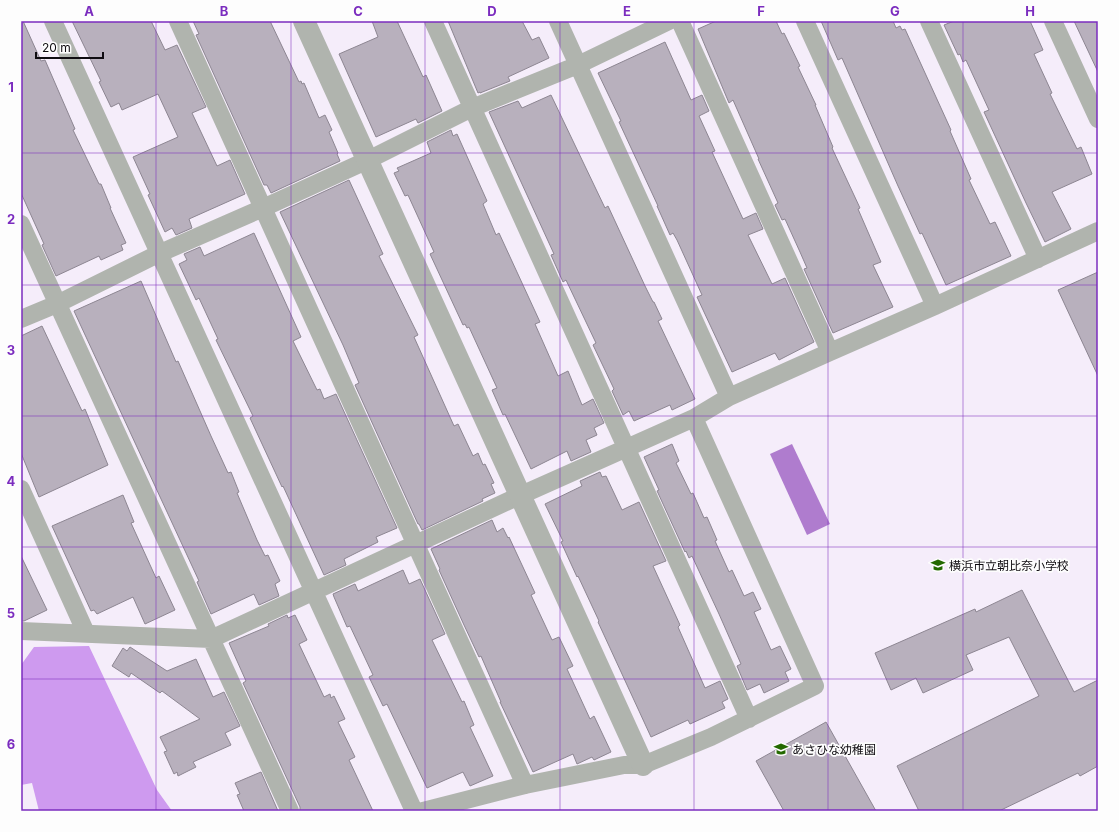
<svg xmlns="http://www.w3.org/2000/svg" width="1119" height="832" viewBox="0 0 1119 832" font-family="Inter,'Noto Sans JP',sans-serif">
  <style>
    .forest { fill: #ce9aef }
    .water { fill: #af7cce }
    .building { fill: #b8b0bd; stroke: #8d8692 }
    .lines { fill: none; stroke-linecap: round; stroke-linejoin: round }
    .minor { stroke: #b0b4ae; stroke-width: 18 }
    .tertiary { stroke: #b0b4ae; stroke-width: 22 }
    .grid { fill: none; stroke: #7b2cbf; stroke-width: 1; stroke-opacity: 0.55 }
    .labels { text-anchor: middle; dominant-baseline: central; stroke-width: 3.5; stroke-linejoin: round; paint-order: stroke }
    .poi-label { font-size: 12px; fill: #0f0c11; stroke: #fdfdfd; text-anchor: start }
    .neatline { fill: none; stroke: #7b2cbf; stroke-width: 1.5 }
    .grid-label { font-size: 13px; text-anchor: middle; font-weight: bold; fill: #7b2cbf }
  </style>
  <rect width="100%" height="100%" fill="#f5edfa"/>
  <!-- forest -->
  <path class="forest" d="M 89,646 L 157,790 L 172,811 L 39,811 L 32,783 L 21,785 L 21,665 L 34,647 Z"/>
  <!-- water -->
  <path class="water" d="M 792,444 L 830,524 L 807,535 L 770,454 Z"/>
  <!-- building -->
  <path class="building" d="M 21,21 L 23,21 L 41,61 L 45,60 L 75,129 L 73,130 L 99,184 L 101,184 L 111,208 L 110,208 L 126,243 L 121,245 L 123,250 L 101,260 L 99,256 L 56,276 L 42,245 L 44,244 L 21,193 Z
    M 72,21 L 151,21 L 165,50 L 177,45 L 206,107 L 192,113 L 217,166 L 230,160 L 245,194 L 189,219 L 192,228 L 176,235 L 172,228 L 165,232 L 148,195 L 150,194 L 133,157 L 178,137 L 158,94 L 122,110 L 119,103 L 111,107 L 99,82 L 101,81 Z
    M 193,21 L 270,21 L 299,82 L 301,81 L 302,84 L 304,83 L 319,118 L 325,115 L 332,130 L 329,132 L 338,153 L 337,154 L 340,161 L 271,193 L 267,185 L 264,185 L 196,35 L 199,34 Z
    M 372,21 L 397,21 L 423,77 L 426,75 L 442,111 L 418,123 L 416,119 L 376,137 L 339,54 L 378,37 Z
    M 448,21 L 522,21 L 532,40 L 539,37 L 549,58 L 508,77 L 510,81 L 480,93 L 480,92 L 478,93 Z
    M 716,21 L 776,21 L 782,34 L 784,33 L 800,66 L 798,67 L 816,105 L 815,105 L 833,147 L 832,148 L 860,208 L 858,209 L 881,262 L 873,265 L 893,307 L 833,333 L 804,269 L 807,268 L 800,252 L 785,219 L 782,220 L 775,205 L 778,203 L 758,159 L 759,159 L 733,100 L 729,103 L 698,29 Z
    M 821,21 L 893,21 L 896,28 L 900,26 L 902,30 L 905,29 L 951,130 L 950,131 L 971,179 L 969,180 L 990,224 L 995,222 L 1011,256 L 946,285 L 922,233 L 920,234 L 898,186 L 842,58 L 838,60 Z
    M 954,21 L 1030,21 L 1043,50 L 1034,54 L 1052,93 L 1050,94 L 1077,149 L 1081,147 L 1092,174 L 1052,192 L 1071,229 L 1045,242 L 1026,203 L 984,112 L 989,110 L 966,60 L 963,62 L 960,54 L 958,55 L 944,25 Z
    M 1074,21 L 1098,21 L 1098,72 Z
    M 665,42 L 691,100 L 702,95 L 709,111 L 699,116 L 715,151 L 712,152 L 743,219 L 756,213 L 763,229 L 748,235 L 772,284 L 785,278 L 814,342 L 779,360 L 775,353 L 732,372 L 697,297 L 702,295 L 677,240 L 673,233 L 670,235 L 657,206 L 658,206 L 619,122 L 621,121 L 598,73 Z
    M 551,95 L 605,208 L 608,206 L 645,286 L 653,302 L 654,302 L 662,319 L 658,321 L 695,399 L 672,410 L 670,405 L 634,421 L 629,411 L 623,415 L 612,391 L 614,389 L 593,345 L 596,343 L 566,280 L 563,282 L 551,255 L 554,254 L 489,112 L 518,101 L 522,108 Z
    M 451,130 L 453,136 L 457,134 L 487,201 L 483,204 L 496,235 L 499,233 L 540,322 L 535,324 L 558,376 L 568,371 L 582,405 L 593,399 L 604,423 L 594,428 L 597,435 L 586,440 L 591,452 L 571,461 L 567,451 L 531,469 L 505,414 L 503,415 L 492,390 L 497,388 L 469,327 L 467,328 L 465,324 L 463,325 L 430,254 L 434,252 L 408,195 L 405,196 L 394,173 L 399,171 L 397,168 L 431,153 L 427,142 Z
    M 349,180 L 383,254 L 379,256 L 418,335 L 414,337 L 454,426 L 458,424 L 473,456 L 478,453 L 483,465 L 485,464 L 494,483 L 491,484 L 495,493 L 482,499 L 483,501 L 422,530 L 419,524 L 418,524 L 355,385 L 359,383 L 343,345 L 280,212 Z
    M 254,233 L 301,337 L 293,341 L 317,390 L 320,389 L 324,399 L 336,394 L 397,528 L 376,537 L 378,542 L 344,559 L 346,565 L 324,575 L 283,486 L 282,487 L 250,418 L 253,416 L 216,340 L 218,339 L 199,298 L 196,300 L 179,264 L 187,260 L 184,254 L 200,247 L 204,256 Z
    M 1098,272 L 1098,376 L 1058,290 Z
    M 141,281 L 176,362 L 178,361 L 211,436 L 228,473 L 231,472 L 239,492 L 237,493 L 257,540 L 265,556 L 268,555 L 280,581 L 275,584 L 279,596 L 259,605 L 254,594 L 211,614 L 197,582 L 199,581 L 74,311 Z
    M 42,326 L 82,411 L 85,409 L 108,465 L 39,497 L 21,453 L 21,336 Z
    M 672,444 L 679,461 L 676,463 L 691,494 L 693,493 L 704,518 L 707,517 L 717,540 L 715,541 L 729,572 L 732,570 L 744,596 L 753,592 L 761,609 L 754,612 L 771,650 L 780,646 L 791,669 L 785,672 L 789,681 L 764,693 L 760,684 L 747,690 L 737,666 L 741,664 L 719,614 L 692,556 L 689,558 L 686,551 L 685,552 L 658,493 L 657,491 L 659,490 L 644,457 Z
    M 600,472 L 602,477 L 606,476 L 622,510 L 639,502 L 666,561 L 653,566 L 680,625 L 678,627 L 705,688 L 720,681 L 728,699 L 722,702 L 725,708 L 690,724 L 688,720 L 651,737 L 598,622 L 599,621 L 578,576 L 577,577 L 561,542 L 563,541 L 545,504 L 582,486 L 580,481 Z
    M 123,495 L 134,522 L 131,523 L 156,578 L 159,576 L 175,610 L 145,624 L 133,597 L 97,614 L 94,610 L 91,611 L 52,526 Z
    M 492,520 L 497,532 L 503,528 L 508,538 L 509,537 L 535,593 L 531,595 L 552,640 L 559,637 L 573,666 L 567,669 L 590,719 L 594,716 L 611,752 L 594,760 L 592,757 L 577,764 L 573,754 L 533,772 L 500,702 L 501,702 L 481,656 L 479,657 L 464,625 L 439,570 L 440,569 L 431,549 Z
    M 21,556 L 47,610 L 24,621 L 21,621 Z
    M 403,570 L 409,584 L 420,579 L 445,634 L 432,640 L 462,702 L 464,701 L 474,725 L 470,727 L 493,776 L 470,786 L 463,772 L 427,788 L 387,704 L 383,706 L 369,677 L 373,675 L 350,626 L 347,627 L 334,597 L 333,594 L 355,584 L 358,591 Z
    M 1022,590 L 1074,692 L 1098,680 L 1098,766 L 1080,776 L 1078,773 L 999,811 L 919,811 L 897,766 L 1039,696 L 1009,637 L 966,655 L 973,670 L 923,693 L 916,678 L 891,690 L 875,653 L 975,609 L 976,612 Z
    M 287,615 L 288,618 L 295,615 L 307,640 L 299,644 L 324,697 L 330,694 L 331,698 L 334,696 L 345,719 L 338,722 L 355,757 L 349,760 L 373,811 L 300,811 L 300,807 L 243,683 L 246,681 L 229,643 L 269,626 L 268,624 Z
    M 130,647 L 167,671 L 196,659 L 213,697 L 224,692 L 240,726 L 225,733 L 231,745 L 193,762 L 196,767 L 178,776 L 177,772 L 174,774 L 164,752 L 167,751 L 160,737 L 200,719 L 162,691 L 160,693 L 131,673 L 129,677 L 112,666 L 123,648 L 127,651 Z
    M 826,722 L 876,811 L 784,811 L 756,761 Z
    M 261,772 L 278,811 L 244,811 L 237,795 L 240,794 L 235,783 Z"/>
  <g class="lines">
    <!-- minor -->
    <path class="minor" d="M 53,21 L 414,811
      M 178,21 L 525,785
      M 433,21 L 749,719
      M 558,21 L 729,397
      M 680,21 L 830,352
      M 805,21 L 935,306
      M 929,21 L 1038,259
      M 1053,21 L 1098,119
      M 21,224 L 290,811
      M 21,319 L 57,304 L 158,254 L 263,208 L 368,160 L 472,108 L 578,65 L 669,21
      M 21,489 L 86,633
      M 21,631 L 211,639 L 519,496 L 694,418 L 729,397 L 830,352 L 935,306 L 1098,231
      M 423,811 L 525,785 L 624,765 L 643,765 L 711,737 L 815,686 L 694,418"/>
    <!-- tertiary -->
    <path class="tertiary" d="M 304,21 L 643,765"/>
  </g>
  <!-- grid -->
  <path class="grid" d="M 156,21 L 156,811M 291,21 L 291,811M 425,21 L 425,811M 560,21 L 560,811M 694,21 L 694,811M 828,21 L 828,811M 963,21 L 963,811M 21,153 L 1098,153M 21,285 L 1098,285M 21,416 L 1098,416M 21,547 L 1098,547M 21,679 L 1098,679"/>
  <!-- icons -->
  <defs>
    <symbol id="school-bare" viewBox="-9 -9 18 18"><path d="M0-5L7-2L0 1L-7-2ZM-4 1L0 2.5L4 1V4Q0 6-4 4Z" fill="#246900" stroke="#fdfdfd" stroke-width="2.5" paint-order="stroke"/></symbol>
  </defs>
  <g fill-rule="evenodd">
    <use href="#school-bare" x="928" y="555" width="20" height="20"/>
    <use href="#school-bare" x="771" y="739" width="20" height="20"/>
  </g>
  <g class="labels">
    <!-- poi labels -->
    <g class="poi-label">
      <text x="949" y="565">横浜市立朝比奈小学校</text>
      <text x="792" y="749">あさひな幼稚園</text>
    </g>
  </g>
  <!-- border -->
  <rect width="1119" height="832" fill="none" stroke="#fdfdfd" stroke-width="44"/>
  <!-- scale -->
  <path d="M36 52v6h67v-6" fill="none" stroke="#0f0c11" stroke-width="2"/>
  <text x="42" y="52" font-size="12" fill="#0f0c11" stroke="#fdfdfd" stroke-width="3" paint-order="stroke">20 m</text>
  <rect x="22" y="22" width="1075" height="788" class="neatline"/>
  <g class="grid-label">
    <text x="89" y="16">A</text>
    <text x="224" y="16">B</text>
    <text x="358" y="16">C</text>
    <text x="492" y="16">D</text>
    <text x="627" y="16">E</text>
    <text x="761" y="16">F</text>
    <text x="895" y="16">G</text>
    <text x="1030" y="16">H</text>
    <text x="11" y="92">1</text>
    <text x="11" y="224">2</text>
    <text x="11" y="355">3</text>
    <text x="11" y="486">4</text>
    <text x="11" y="618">5</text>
    <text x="11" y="749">6</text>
  </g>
</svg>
